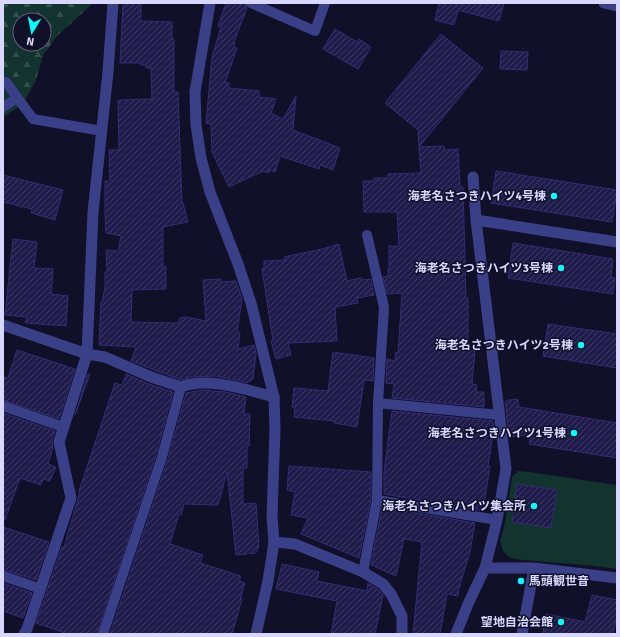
<svg xmlns="http://www.w3.org/2000/svg" width="620" height="637" viewBox="0 0 620 637" font-family="Signika,'Noto Sans JP',sans-serif">
  <style>
    .green { fill: #12332e }
    .forest { fill: url(#forest-firs); fill-rule: evenodd }
    .building { fill: url(#building-hatch); stroke: #322d76 }
    .lines { fill: none; stroke-linecap: round; stroke-linejoin: round }
    .service { stroke: #3a4088; stroke-width: 10 }
    .minor { stroke: #3a4088; stroke-width: 11 }
    .tertiary { stroke: #3a4088; stroke-width: 11 }
    .poi-dot { fill: #03fff9; stroke: #111029; stroke-width: 1.5 }
    .labels { text-anchor: middle; dominant-baseline: central; stroke-width: 3; stroke-linejoin: round; paint-order: stroke }
    .poi-label { font-size: 12px; font-weight: bold; fill: #d7d7ff; stroke: #111029; text-anchor: end }
  </style>
  <defs>
    <pattern id="forest-firs" width="22" height="20" patternUnits="userSpaceOnUse"><rect width="22" height="20" fill="#12332e"/><path d="M5 1l3.5 6h-7zM16 11l3.5 6h-7z" fill="#34504d"/></pattern>
    <pattern id="building-hatch" width="6" height="6" patternUnits="userSpaceOnUse"><rect width="6" height="6" fill="#1f1b4a"/><path d="M-1 1l2-2M0 6l6-6M5 7l2-2" fill="none" stroke="#3f3b65"/></pattern>
  </defs>
  <rect width="100%" height="100%" fill="#111029"/>
  <!-- green -->
  <path class="green" d="M 518,471 L 529,472 L 617,485 L 617,569 L 595,566 L 523,560 L 510,558 L 503,551 L 500,541 L 505,523 L 512,477 Z"/>
  <!-- forest -->
  <path class="forest" d="M 3,3 L 91,3 L 90,6 L 57,36 L 43,55 L 36,80 L 23,104 L 3,117 ZM 20,20 L 44,20 L 44,44 L 20,44 Z"/>
  <!-- building -->
  <path class="building" d="M 123,3 L 141,3 L 141,21 L 172,22 L 172,39 L 174,39 L 174,92 L 178,92 L 182,203 L 183,203 L 188,222 L 163,227 L 163,267 L 166,267 L 166,289 L 132,290 L 131,322 L 179,323 L 180,318 L 187,317 L 206,321 L 203,280 L 221,279 L 221,282 L 236,281 L 242,299 L 237,332 L 240,332 L 238,349 L 254,345 L 256,354 L 253,379 L 251,379 L 251,381 L 248,381 L 248,383 L 215,376 L 191,377 L 181,380 L 154,370 L 131,361 L 136,347 L 99,345 L 101,302 L 102,302 L 105,287 L 105,272 L 107,272 L 106,250 L 118,251 L 121,236 L 106,233 L 105,214 L 105,181 L 110,181 L 109,150 L 119,150 L 118,100 L 152,99 L 151,68 L 146,68 L 146,65 L 141,65 L 141,63 L 120,63 Z
    M 226,3 L 245,3 L 247,8 L 234,42 L 235,43 L 234,47 L 237,48 L 225,83 L 229,83 L 229,88 L 259,91 L 259,97 L 276,99 L 271,113 L 283,119 L 296,96 L 293,130 L 340,148 L 333,170 L 320,165 L 319,169 L 280,156 L 275,172 L 270,170 L 269,173 L 263,171 L 229,187 L 212,152 L 211,124 L 206,123 L 212,57 L 221,27 L 218,26 Z
    M 439,3 L 504,3 L 499,21 L 458,10 L 454,25 L 435,20 Z
    M 335,29 L 357,42 L 359,39 L 371,47 L 358,69 L 323,49 Z
    M 441,34 L 483,68 L 419,147 L 418,130 L 385,103 Z
    M 501,51 L 528,52 L 527,70 L 500,69 Z
    M 444,146 L 445,150 L 458,149 L 460,187 L 463,187 L 466,298 L 468,298 L 468,351 L 475,351 L 472,384 L 477,385 L 476,392 L 484,392 L 484,407 L 392,398 L 394,384 L 386,383 L 387,359 L 395,361 L 396,352 L 398,353 L 402,293 L 387,294 L 383,277 L 388,276 L 388,268 L 389,268 L 389,246 L 399,246 L 397,212 L 364,212 L 363,181 L 374,181 L 374,178 L 388,178 L 388,174 L 421,173 L 419,147 Z
    M 496,171 L 617,190 L 612,222 L 491,203 Z
    M 3,175 L 63,190 L 55,220 L 31,213 L 32,209 L 3,202 Z
    M 13,239 L 37,242 L 34,268 L 53,269 L 51,294 L 68,296 L 66,326 L 25,323 L 27,317 L 5,315 Z
    M 513,243 L 613,259 L 611,277 L 615,278 L 613,294 L 508,278 Z
    M 339,244 L 347,281 L 361,278 L 361,280 L 371,279 L 374,295 L 357,298 L 358,303 L 335,307 L 337,341 L 288,343 L 291,355 L 276,359 L 271,341 L 273,341 L 262,269 L 264,268 L 264,261 L 285,260 L 284,257 L 322,249 Z
    M 548,324 L 617,334 L 617,368 L 543,356 Z
    M 17,350 L 75,369 L 59,419 L 3,400 L 3,377 L 8,378 Z
    M 333,352 L 374,358 L 373,381 L 364,380 L 357,427 L 334,423 L 334,421 L 294,417 L 295,407 L 292,407 L 294,388 L 328,391 Z
    M 88,374 L 90,374 L 75,415 Z
    M 126,374 L 149,384 L 173,392 L 156,455 L 97,634 L 68,634 L 36,623 L 62,547 L 64,547 L 80,492 L 79,491 L 115,383 L 122,385 Z
    M 203,390 L 226,392 L 246,397 L 244,414 L 250,414 L 249,446 L 247,446 L 247,468 L 243,468 L 243,504 L 256,503 L 259,546 L 256,553 L 236,555 L 227,472 L 218,505 L 184,504 L 181,515 L 179,514 L 170,544 L 203,555 L 200,563 L 241,576 L 239,581 L 245,583 L 240,599 L 242,599 L 232,634 L 110,634 L 168,459 L 186,393 Z
    M 518,399 L 519,407 L 617,423 L 617,458 L 529,444 L 531,434 L 511,437 L 509,435 L 505,402 L 508,400 Z
    M 392,411 L 483,420 L 483,422 L 485,420 L 493,421 L 494,427 L 488,466 L 490,466 L 483,511 L 384,494 L 384,472 Z
    M 3,413 L 55,431 L 52,440 L 53,448 L 48,464 L 56,467 L 50,481 L 43,479 L 41,485 L 20,478 L 5,520 L 3,519 Z
    M 289,466 L 371,472 L 371,499 L 359,558 L 301,534 L 308,518 L 291,515 L 295,492 L 287,490 Z
    M 517,484 L 557,490 L 551,528 L 512,522 Z
    M 382,507 L 475,523 L 470,552 L 459,588 L 458,596 L 447,594 L 440,634 L 413,634 L 422,542 L 404,539 L 396,576 L 371,565 Z
    M 3,527 L 49,542 L 36,580 L 3,570 Z
    M 282,564 L 319,572 L 317,581 L 367,591 L 368,583 L 378,589 L 383,595 L 375,634 L 331,634 L 337,601 L 276,589 Z
    M 3,583 L 32,593 L 23,618 L 3,611 Z
    M 592,595 L 617,600 L 617,615 L 613,634 L 543,634 L 546,614 L 585,622 Z"/>
  <g class="lines">
    <!-- service -->
    <path class="service" d="M 251,3 L 315,31 L 325,3
      M 6,82 L 33,119 L 102,131
      M 3,107 L 17,98
      M 378,403 L 499,415
      M 3,406 L 63,427
      M 377,500 L 497,520
      M 363,572 L 377,500 L 378,403 L 384,307 L 367,235
      M 3,576 L 41,589
      M 103,634 L 162,457 L 181,387"/>
    <!-- minor -->
    <path class="minor" d="M 604,3 L 617,6
      M 473,177 L 476,220
      M 3,325 L 87,354 L 105,357 L 151,377 L 181,387 C 207,376 247,390 274,397
      M 274,542 L 295,544 L 363,572 L 383,584 L 391,594 L 402,616 L 402,634
      M 485,568 L 534,568 L 617,578
      M 24,634 L 27,629 L 71,498 L 59,442 L 87,354 L 93,212 L 108,72 L 113,3
      M 456,634 L 468,604 L 485,568 L 497,520 L 506,469 L 476,220 L 617,242
      M 522,634 L 534,568"/>
    <!-- tertiary -->
    <path class="tertiary" d="M 210,3 L 195,92 L 196,125 L 201,158 L 210,192 L 238,264 L 251,303 L 274,397 L 275,429 L 272,517 L 274,542 L 268,581 L 256,634"/>
  </g>
  <!-- markers -->
  <g class="poi-dot">
    <circle cx="554" cy="196" r="4"/>
    <circle cx="561" cy="268" r="4"/>
    <circle cx="581" cy="345" r="4"/>
    <circle cx="574" cy="433" r="4"/>
    <circle cx="534" cy="506" r="4"/>
    <circle cx="521" cy="581" r="4"/>
    <circle cx="561" cy="622" r="4"/>
  </g>
  <g class="labels">
    <!-- poi labels -->
    <g class="poi-label">
      <text x="546" y="196">海老名さつきハイツ4号棟</text>
      <text x="553" y="268">海老名さつきハイツ3号棟</text>
      <text x="573" y="345">海老名さつきハイツ2号棟</text>
      <text x="566" y="433">海老名さつきハイツ1号棟</text>
      <text x="526" y="506">海老名さつきハイツ集会所</text>
      <text x="529" y="581" text-anchor="start">馬頭観世音</text>
      <text x="553" y="622">望地自治会館</text>
    </g>
  </g>
  <!-- border -->
  <rect width="620" height="637" fill="none" stroke="#d7d7ff" stroke-width="8"/>
  <!-- north arrow -->
  <g transform="translate(32 32) rotate(190)"><circle r="19" fill="#111029" stroke="#60607f"/>
  <path d="M0-3L7 15L0 10L-7 15Z" fill="#03fff9"/>
  <text y="-6" font-size="11" font-weight="bold" text-anchor="middle" fill="#d7d7ff">N</text>
  </g>
</svg>
